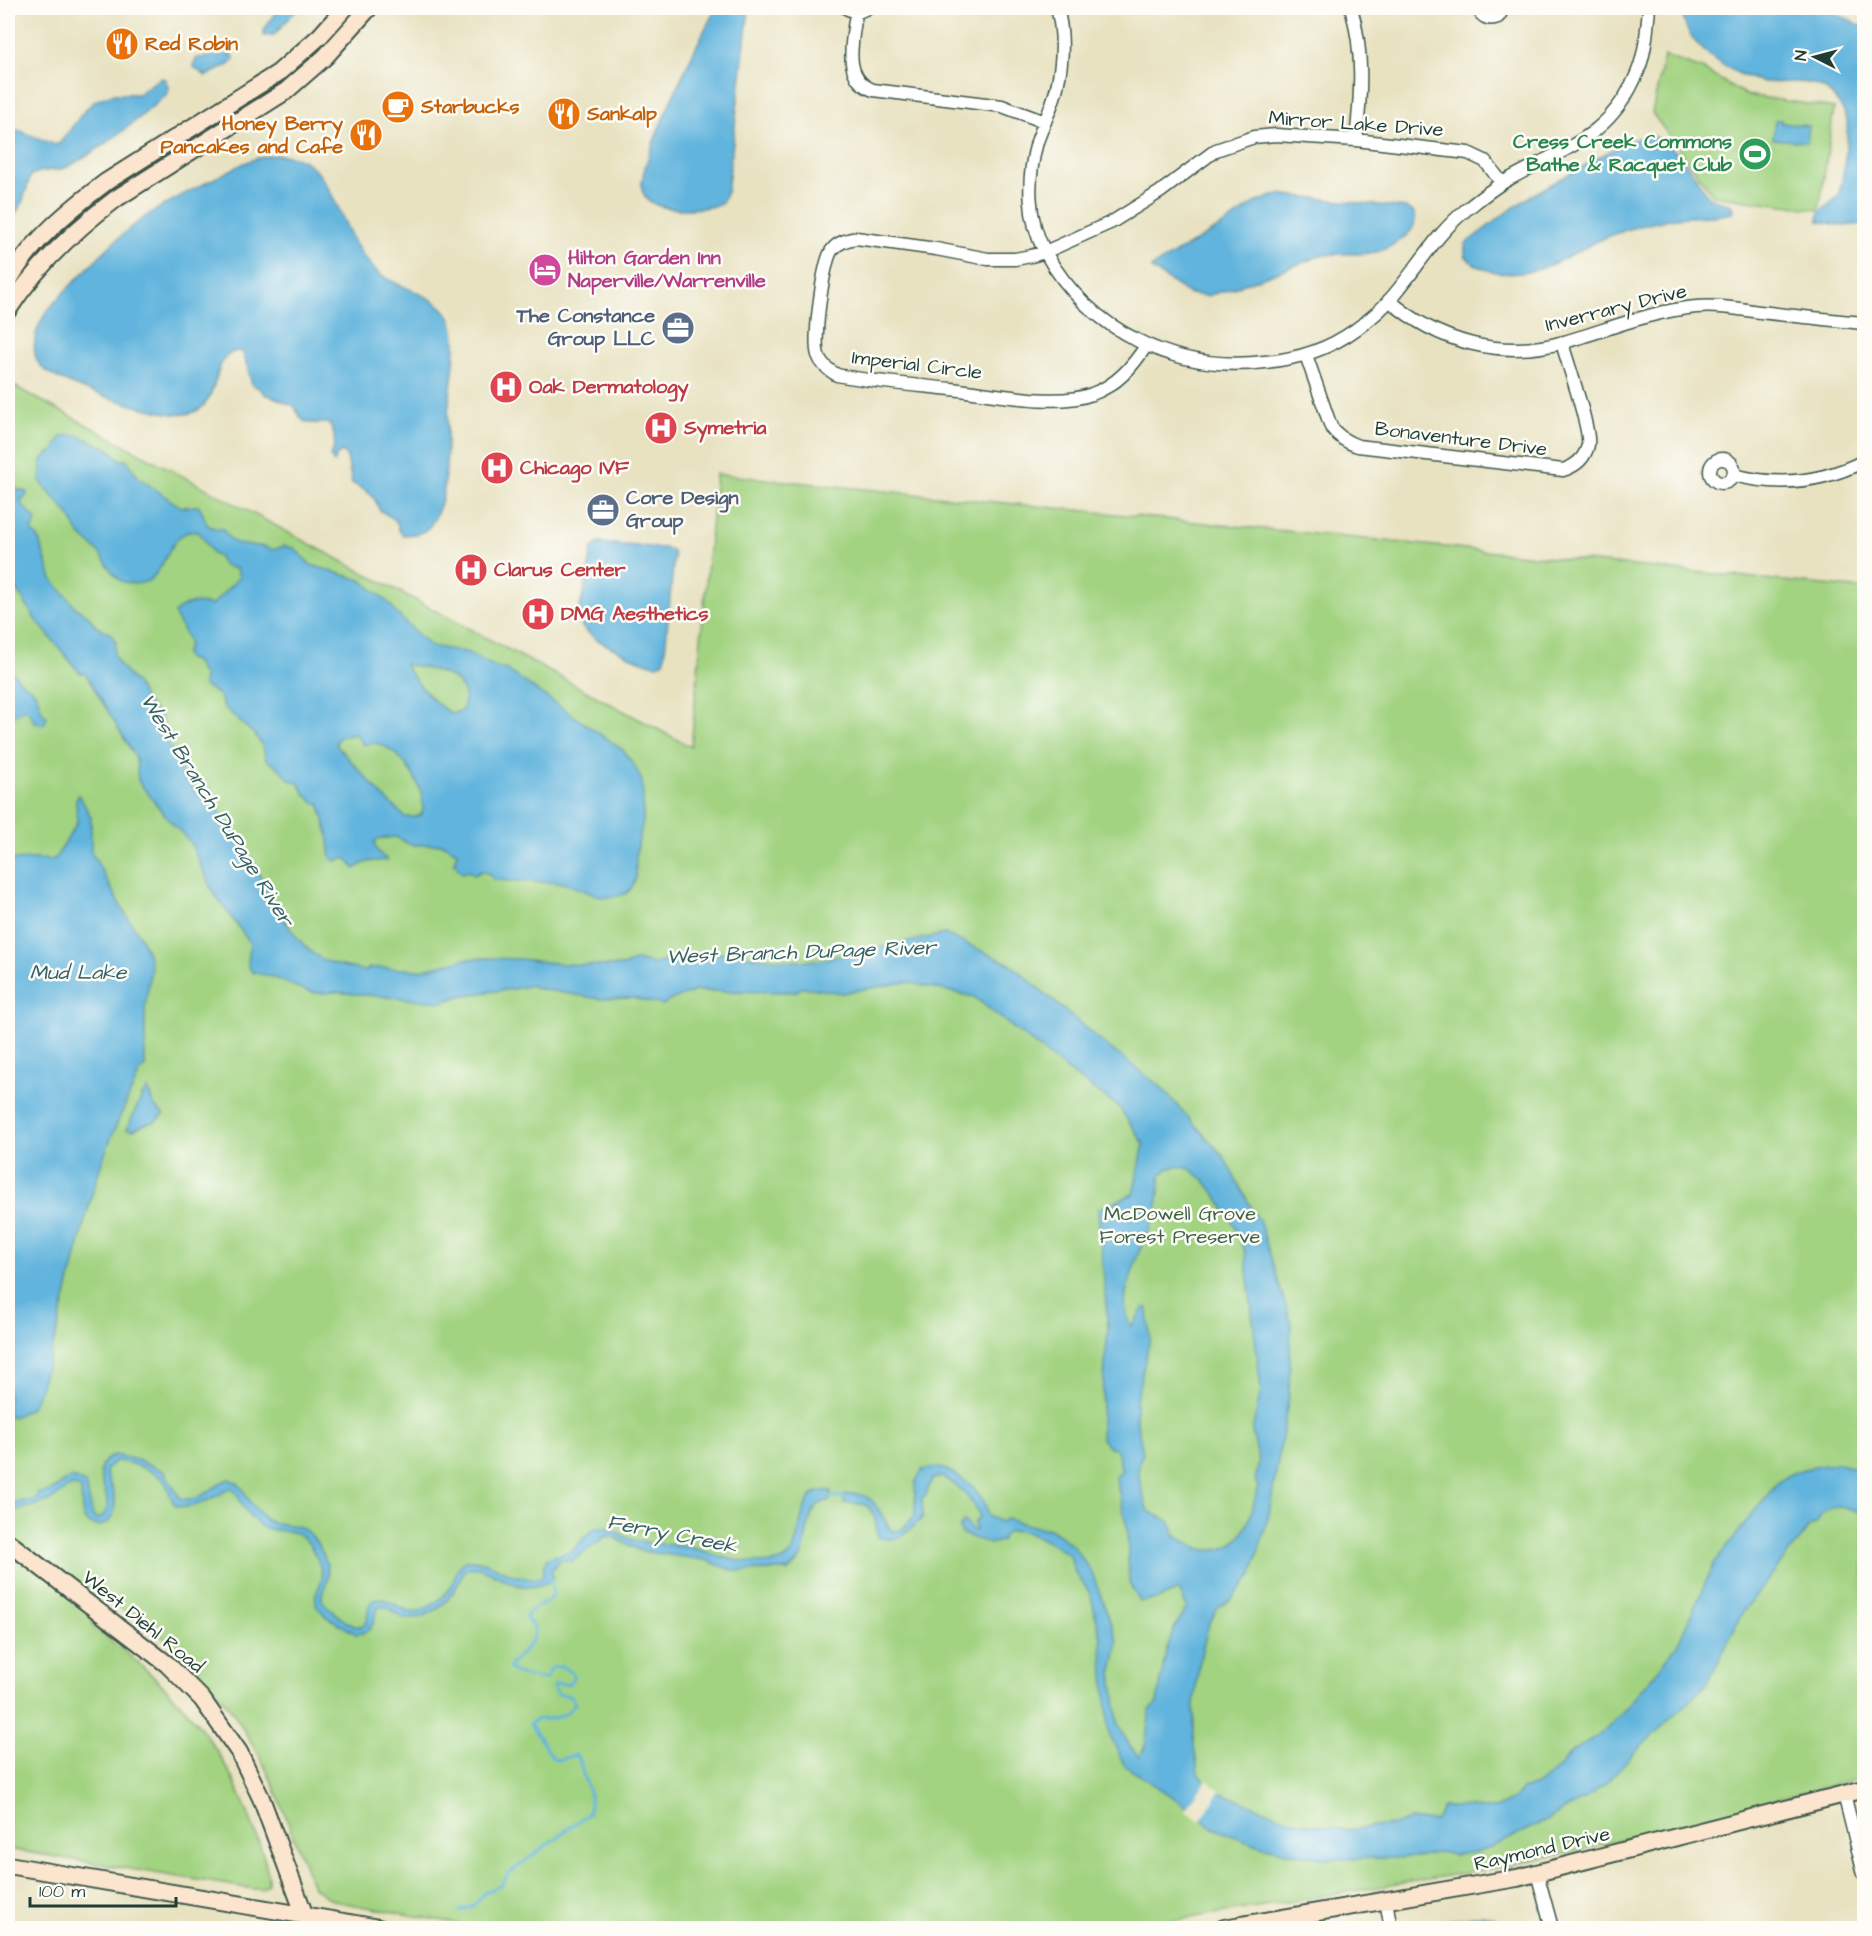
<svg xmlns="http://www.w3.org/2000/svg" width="1872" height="1936" viewBox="0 0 1872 1936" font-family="'Architects Daughter',sans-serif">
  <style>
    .green { fill: #a2d381; stroke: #60885a; stroke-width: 1.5 }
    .water { fill: #61b4dd; stroke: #407888; stroke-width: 1.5; fill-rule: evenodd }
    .pier { fill: #e8e2c1 }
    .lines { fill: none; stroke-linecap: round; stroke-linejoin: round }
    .stream { stroke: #61b4dd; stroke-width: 3 }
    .street-casing { stroke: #3d5649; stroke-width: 15 }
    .secondary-casing { stroke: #3d5649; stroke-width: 20 }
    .street { stroke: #fff; stroke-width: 12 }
    .secondary { stroke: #fce5cf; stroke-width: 16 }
    .labels { text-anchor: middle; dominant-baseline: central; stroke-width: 5; stroke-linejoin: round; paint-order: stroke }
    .food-label { font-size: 20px; font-weight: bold; fill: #c56008; stroke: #fdfcf7; text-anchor: start }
    .street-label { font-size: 20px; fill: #1f3d34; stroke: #fdfcf7 }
    .leisure-label { font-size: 20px; font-weight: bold; fill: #27864d; stroke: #fdfcf7; text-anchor: end }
    .hotel-label { font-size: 20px; font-weight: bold; fill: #b23c85; stroke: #fdfcf7; text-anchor: start }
    .service-label { font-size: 20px; font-weight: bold; fill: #4e5e75; stroke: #fdfcf7; text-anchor: end }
    .health-label { font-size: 20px; font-weight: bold; fill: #be3a42; stroke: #fdfcf7; text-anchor: start }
    .park-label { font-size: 20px; fill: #406247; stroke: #fdfcf7 }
    .water-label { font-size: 21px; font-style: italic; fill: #336167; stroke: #fdfcf7 }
  </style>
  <rect width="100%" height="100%" fill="#fdfcf7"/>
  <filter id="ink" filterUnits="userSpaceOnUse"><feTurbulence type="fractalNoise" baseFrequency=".0167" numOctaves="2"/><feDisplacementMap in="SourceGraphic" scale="12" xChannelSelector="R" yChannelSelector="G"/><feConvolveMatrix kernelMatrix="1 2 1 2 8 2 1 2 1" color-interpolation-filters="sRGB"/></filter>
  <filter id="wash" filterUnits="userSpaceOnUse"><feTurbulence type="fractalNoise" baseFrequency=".008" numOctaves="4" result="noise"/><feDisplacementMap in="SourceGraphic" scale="24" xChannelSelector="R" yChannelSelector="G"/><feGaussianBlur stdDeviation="1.35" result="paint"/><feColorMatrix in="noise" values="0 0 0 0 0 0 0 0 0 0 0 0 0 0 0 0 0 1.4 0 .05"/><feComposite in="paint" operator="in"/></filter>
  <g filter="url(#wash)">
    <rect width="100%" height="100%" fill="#e8e2c1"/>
    <!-- green -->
    <path class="green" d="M 333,30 L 336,32 L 297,76 L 125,187 L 11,292 L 9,292 L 48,239 L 83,207 Z
      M 1664,56 L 1702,69 L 1746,95 L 1834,108 L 1819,210 L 1713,195 L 1652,113 Z
      M 8,383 L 691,747 L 716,474 L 1864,589 L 1864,1777 L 1575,1851 L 1496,1868 L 1127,1928 L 481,1928 L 339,1902 L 330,1899 L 313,1887 L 273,1784 L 259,1755 L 233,1712 L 203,1675 L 168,1641 L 96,1591 L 92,1626 C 170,1686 219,1732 253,1826 C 259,1844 269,1866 268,1884 L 262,1889 L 253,1889 L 8,1849 Z"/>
    <!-- water -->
    <path class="water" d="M 278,8 L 298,8 L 274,35 L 264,36 L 264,30 Z
      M 716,8 L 749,8 L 727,192 L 721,204 C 702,210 648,216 642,189 C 637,164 701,36 716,8 Z
      M 1683,8 L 1814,8 L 1839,15 L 1864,27 L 1864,224 L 1843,226 L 1818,221 C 1818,208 1830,206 1837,197 C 1843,188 1850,127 1846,116 C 1842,107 1832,93 1823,88 C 1806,78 1784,84 1765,82 C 1733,77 1679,43 1683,8 Z
      M 233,54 L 234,60 L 228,65 L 206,76 L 194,67 L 194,63 L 197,58 Z
      M 160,78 L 165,79 C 165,84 171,86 168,93 C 138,120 103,149 67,167 C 56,172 42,169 31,175 L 22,203 L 8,225 L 8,126 L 55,145 L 60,143 L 85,110 L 95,101 L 112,94 L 138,94 Z
      M 1775,120 L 1781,120 L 1781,123 L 1809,126 L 1807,142 L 1773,139 Z
      M 1650,135 C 1678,145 1692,173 1708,196 C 1715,203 1724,201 1732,206 L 1733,212 C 1722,218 1686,215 1670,219 C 1646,224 1622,230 1600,240 C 1574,252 1549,270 1520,273 C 1502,276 1477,270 1465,256 L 1465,244 L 1507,212 L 1534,194 L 1626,142 Z
      M 276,155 C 282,155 289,155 294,157 C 333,166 341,233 368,262 C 372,266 376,271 381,275 C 403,290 441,295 452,322 C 460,343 450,388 448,413 C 446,440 448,468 443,495 C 441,504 435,521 428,528 C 421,535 412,534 403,535 L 398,529 L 398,524 L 391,517 L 379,510 C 375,494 365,490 352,483 L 347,457 L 342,452 L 336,456 L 334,462 L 330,456 C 337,444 335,436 330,424 C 321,421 308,427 301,418 C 298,414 297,409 293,405 C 283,404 277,396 266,395 L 259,388 L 252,385 L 244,355 L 241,351 C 203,350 230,421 173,414 C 147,411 64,386 45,370 C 40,366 36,360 35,354 C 30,321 58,299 78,278 C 99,257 120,234 145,217 C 168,201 193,190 217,177 C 237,167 253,156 276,155 Z
      M 1278,194 L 1406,208 C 1412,210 1417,213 1415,221 C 1414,229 1408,235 1401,239 C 1372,263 1352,249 1320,256 L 1231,289 L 1206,296 L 1189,294 L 1152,269 L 1152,267 L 1223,225 L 1255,203 Z
      M 77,435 L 109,449 L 121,460 L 127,460 L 138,477 L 172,501 L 181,507 L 199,506 C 209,520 199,527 223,529 C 235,554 256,540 272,550 L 285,546 L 294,548 L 311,565 L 361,580 L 391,605 L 395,612 L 430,646 L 466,652 L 496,667 L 507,670 L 623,750 L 634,765 L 642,781 L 643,798 L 643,821 L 636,854 L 636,877 L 633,886 L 627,893 L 614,897 L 602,897 L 564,883 L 494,880 L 489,874 L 482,871 L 474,875 L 469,871 L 462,873 L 454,863 L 457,852 L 443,844 L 411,845 L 396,837 L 377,839 L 374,843 L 378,852 L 387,860 C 372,862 368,859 355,869 L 347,859 L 341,858 L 337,861 L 331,858 L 328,834 L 319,803 L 314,803 L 306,795 L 298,783 C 287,781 286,775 279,768 C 275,765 270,763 266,759 L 263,747 L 256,736 L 224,707 L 219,695 L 203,685 L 204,677 L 195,661 L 188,659 L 185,655 L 189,642 L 174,613 C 186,602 196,602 212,605 L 239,577 L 237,569 L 224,566 L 219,557 L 213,554 L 200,533 C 171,524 168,566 151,579 C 144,585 127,585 120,580 C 111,574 107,563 101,555 C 94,546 83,539 78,532 C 75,529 74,523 72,520 C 64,505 48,495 40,480 L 41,462 L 47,454 L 53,452 L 62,436 ZM 405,664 C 429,669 476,674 462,711 C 459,711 455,713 452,713 C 439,710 409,674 405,664 ZM 356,734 L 363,745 C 370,743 375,742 382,745 C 404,755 428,790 422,814 L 416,817 L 405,817 L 382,795 L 337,746 L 336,741 L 340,737 Z
      M 8,477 L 16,489 L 27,492 L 26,497 L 21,499 L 22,505 L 36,519 L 32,532 L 38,537 L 52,579 L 77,609 L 89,616 L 95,626 L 110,633 L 116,642 L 114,654 L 119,664 L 140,689 L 145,701 L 160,716 L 165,736 L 185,780 C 193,785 194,792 200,798 L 208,788 L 211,791 C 218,815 235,833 248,854 C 267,886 283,930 314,954 C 329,965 349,968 366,971 L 369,968 L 385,968 L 420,970 L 466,959 L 485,958 L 520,959 L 563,964 L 610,966 L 623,966 L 637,960 L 653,964 L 670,960 L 719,953 L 795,961 L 819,960 L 945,934 L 1010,964 L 1103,1043 L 1160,1086 L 1223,1156 L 1260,1223 L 1291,1322 L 1289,1396 L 1269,1514 L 1252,1575 L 1233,1598 L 1218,1608 L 1208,1627 L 1200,1659 L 1194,1702 L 1194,1746 L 1198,1772 L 1211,1789 L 1293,1821 L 1347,1830 L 1393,1825 L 1410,1820 L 1436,1820 L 1443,1807 L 1496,1808 L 1514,1799 L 1522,1789 L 1537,1785 L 1558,1768 L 1574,1750 L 1598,1736 L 1620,1715 L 1664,1663 L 1678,1643 L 1715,1562 L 1776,1484 L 1790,1474 L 1804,1469 L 1837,1463 L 1851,1467 L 1864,1466 L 1864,1514 C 1848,1506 1823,1501 1816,1524 L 1809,1527 L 1743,1612 L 1707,1684 L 1629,1758 L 1604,1785 L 1577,1803 L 1514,1837 L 1479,1852 L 1454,1855 L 1439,1852 L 1417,1857 L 1393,1858 L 1328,1859 L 1286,1852 L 1257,1845 L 1213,1828 L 1176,1799 L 1125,1766 L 1109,1734 L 1101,1638 L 1090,1593 L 1074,1571 L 1070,1555 C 1057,1547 1007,1514 1001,1541 L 990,1544 L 962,1534 L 959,1528 L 964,1521 L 972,1530 L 976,1530 L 974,1523 L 980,1516 C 971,1499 960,1485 942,1477 L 932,1479 L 926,1495 L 922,1498 L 923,1517 C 909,1531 898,1545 878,1537 C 877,1527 874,1509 865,1505 C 859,1503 850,1503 844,1503 L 845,1495 C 876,1489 877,1512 892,1531 L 901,1530 L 915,1515 L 915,1483 L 922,1470 L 936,1467 L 947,1470 L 959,1477 L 974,1488 L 984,1501 L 988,1516 L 1001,1522 L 1007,1519 L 1036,1527 L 1051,1529 L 1073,1546 L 1091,1570 L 1118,1642 L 1112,1672 L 1118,1724 L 1131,1748 L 1139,1757 L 1145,1747 L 1150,1710 L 1157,1703 L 1166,1651 L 1174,1629 L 1187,1607 L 1179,1590 L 1160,1598 L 1140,1602 L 1129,1583 L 1127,1527 L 1115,1475 L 1122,1471 L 1117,1450 L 1108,1447 L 1101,1437 L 1101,1418 L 1108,1327 L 1098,1209 L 1133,1194 L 1144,1144 L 1119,1107 L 1072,1074 L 974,997 L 907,982 L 842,993 L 803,987 L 795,992 L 695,991 C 682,998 674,996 663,1005 L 632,998 L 600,999 L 534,988 L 532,985 L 513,989 L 464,995 L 441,1002 L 335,992 C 311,996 302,989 280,980 C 272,976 262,974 252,972 L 248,965 L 250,943 L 213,892 L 190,842 L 168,819 L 138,781 L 136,758 L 85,673 L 80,673 L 35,619 L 8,575 ZM 1178,1166 L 1190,1169 L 1205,1181 L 1216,1195 L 1233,1223 L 1245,1252 L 1261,1389 L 1252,1432 L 1259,1462 L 1255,1481 L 1258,1485 C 1252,1516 1243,1558 1201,1549 C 1192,1546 1185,1540 1176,1537 L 1169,1521 L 1150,1512 L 1147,1509 C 1143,1492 1133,1469 1143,1453 L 1136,1417 L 1136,1400 L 1150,1339 L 1148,1308 L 1144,1307 L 1132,1326 L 1129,1324 L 1125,1305 L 1126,1292 L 1138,1254 L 1156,1215 L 1161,1175 L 1167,1169 Z
      M 599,543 L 664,548 L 673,551 L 674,556 L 664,661 L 658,665 L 651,664 L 631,657 L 597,640 L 582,627 L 579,611 L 587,579 L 592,548 Z
      M 8,666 L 19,680 L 33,690 L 37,695 L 41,710 L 47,717 L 44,724 L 41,725 L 37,722 L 34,722 L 29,711 L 23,709 L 8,720 Z
      M 79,795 L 91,817 L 91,851 L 124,912 L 140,936 L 148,954 L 151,966 L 145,1008 L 145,1067 L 140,1072 C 125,1105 109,1139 98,1174 C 75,1248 63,1324 37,1396 L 31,1408 L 14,1417 L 8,1415 L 8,860 L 39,859 L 49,860 L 55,859 L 77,823 L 76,800 Z
      M 148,1089 L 154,1106 L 164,1115 L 153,1123 L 150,1122 L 133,1130 L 127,1129 L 142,1096 Z
      M 115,1455 L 137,1460 L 164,1471 L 180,1498 C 199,1504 212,1487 228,1479 C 241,1482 242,1489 248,1498 C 253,1507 261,1514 267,1521 C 283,1526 299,1522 311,1535 C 320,1546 329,1563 328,1577 C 327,1585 321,1591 322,1599 C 323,1605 348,1624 354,1626 C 359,1627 364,1625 367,1622 C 368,1617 367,1608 370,1604 C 380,1588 404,1615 417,1612 C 430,1608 447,1596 453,1582 C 457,1572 456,1566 467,1560 C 493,1558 510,1582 539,1578 L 543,1575 C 544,1551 551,1559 569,1552 C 580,1547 585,1533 596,1528 C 608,1522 622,1537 633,1540 C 651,1544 670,1544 688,1547 C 704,1550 719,1558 736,1560 C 750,1561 772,1567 785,1559 C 806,1548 792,1484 831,1491 L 830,1501 C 805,1500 808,1544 801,1557 C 798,1563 792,1567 787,1572 L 786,1570 L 740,1571 L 729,1569 L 705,1560 L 641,1551 L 611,1536 L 605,1537 L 572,1561 L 560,1560 L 551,1571 L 554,1578 C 515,1607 487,1554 464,1571 C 454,1598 433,1622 402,1618 C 394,1612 388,1604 378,1608 C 372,1622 376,1632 356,1634 L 327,1617 L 317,1607 C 312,1591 322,1587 322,1576 C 321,1563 310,1542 300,1535 C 288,1527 271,1534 259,1525 C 253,1520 244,1510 241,1503 C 238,1497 238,1493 231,1488 C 215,1496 192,1513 175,1505 C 170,1498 169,1489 165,1482 C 158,1472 128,1461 116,1461 L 106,1469 C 106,1480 115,1490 115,1501 C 116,1522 103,1532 85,1521 L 82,1511 L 81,1490 C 78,1488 77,1486 73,1486 C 66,1487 59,1495 53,1499 C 48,1502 14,1512 8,1512 L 8,1503 L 35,1500 L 38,1493 C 42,1493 49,1492 52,1490 C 66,1482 70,1471 86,1485 L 93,1517 L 98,1519 C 126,1504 78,1468 115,1455 Z
      M 1482,1915 L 1497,1919 L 1499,1923 L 1499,1928 L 1432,1928 L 1438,1922 Z"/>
    <!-- pier -->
    <path class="pier" d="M 1207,1779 L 1213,1786 L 1221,1790 L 1200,1821 L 1185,1810 Z"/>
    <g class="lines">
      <!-- stream -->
      <path class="stream" d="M 828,1496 L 848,1498
        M 460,1911 L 473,1906 L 486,1891 L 501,1886 L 508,1874 L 588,1814 C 593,1796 588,1791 583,1774 C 581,1767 581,1761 576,1755 L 557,1760 L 553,1758 L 530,1724 C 537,1716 544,1721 554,1718 C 562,1716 570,1711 575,1704 L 571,1696 L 557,1694 L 553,1687 L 556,1684 L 569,1684 L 573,1678 L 573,1674 C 565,1667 560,1664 550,1669 L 547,1678 C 537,1680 517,1675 510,1669 L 510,1665 C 517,1658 539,1639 534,1628 C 531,1623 527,1623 526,1616 C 536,1601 562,1607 549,1577"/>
    </g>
  </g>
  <g filter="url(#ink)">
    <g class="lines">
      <defs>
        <path id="street" d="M 846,8 L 856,13 L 867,8
          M 1057,8 C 1064,34 1063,61 1057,87 C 1053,106 1043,124 1037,142 C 1027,178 1027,219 1045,252 C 1089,331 1176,373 1265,362 C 1297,359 1329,349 1355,330 C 1365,323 1375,315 1384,306 C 1414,275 1432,237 1467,209 C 1481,198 1495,186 1511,178 C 1567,147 1612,136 1638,71 C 1646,51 1647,28 1649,8
          M 1351,8 C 1364,52 1361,95 1356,140
          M 1478,8 C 1481,17 1489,21 1498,17 L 1504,8
          M 856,13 C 853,39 841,78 873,90 L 1002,106 L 1045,122
          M 1389,300 C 1437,342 1501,360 1564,342 C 1607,330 1651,311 1696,307 C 1717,305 1739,309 1760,312 C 1795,316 1830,320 1864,323
          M 1146,346 C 1132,367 1117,385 1092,394 C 1057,408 989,393 951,389 C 913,385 874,382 837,375 C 828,370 821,364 818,355 C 813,341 823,261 832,250 C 838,242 847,240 856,238 L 936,249 L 988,259 L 1015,259 L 1031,256 L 1045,252 L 1112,222 L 1160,192 L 1216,150 L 1254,137 L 1276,135 L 1356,140 L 1468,153 L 1485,161 L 1502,183
          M 1306,355 L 1331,427 C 1339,437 1346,442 1358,446 L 1563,470 C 1576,466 1585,458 1588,445 C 1591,430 1567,361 1562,343
          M1710 471a12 12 0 1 1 24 0a12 12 0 1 1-24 0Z
          M 1734,475 C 1779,487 1823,482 1864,461
          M 1844,1794 L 1864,1874
          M 1537,1873 L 1552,1928
          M 1386,1901 L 1391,1928"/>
        <path id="secondary" d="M 8,282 C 31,241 69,210 106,182 L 278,73 L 320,36 L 345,8
          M 8,310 C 37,265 74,230 117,198 L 286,91 L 325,57 L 369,8
          M 8,1542 L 167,1664 L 202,1699 L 239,1752 L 261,1798 L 305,1916 L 314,1928
          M 8,1865 L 379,1928
          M 1224,1928 L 1517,1878 L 1864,1789"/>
      </defs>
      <!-- street casing -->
      <use href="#street" class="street-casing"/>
      <!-- secondary casing -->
      <use href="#secondary" class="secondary-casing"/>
      <!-- street -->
      <use href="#street" class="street"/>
      <!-- secondary -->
      <use href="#secondary" class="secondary"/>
    </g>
  </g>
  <!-- icons -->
  <defs>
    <symbol id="restaurant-disc" viewBox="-11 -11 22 22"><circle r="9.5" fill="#e8710a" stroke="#fdfcf7"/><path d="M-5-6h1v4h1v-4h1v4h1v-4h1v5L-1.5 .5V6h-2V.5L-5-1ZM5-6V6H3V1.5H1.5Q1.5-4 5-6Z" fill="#fff"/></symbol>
    <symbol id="cafe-disc" viewBox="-11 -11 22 22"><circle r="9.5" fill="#e8710a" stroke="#fdfcf7"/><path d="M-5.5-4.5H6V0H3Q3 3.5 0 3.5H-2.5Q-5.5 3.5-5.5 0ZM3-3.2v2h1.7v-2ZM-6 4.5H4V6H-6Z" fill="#fff"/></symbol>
    <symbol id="stadium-disc" viewBox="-11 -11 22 22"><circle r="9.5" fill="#2e9e5b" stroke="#fdfcf7"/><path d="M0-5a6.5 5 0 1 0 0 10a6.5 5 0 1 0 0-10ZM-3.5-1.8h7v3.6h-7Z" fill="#fff"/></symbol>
    <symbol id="hotel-disc" viewBox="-11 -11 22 22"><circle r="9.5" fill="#d1479c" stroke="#fdfcf7"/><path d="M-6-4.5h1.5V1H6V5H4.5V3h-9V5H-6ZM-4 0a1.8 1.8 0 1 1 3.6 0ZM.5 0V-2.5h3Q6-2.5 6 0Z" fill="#fff"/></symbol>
    <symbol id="office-disc" viewBox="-11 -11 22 22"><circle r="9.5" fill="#5c6f8a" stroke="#fdfcf7"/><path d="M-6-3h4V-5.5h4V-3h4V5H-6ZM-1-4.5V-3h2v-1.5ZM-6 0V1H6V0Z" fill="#fff"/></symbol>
    <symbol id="hospital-disc" viewBox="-11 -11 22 22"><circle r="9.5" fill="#e0444e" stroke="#fdfcf7"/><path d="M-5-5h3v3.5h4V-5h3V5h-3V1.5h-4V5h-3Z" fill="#fff"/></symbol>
  </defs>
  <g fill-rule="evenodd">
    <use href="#restaurant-disc" x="103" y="25" width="38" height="38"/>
    <use href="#cafe-disc" x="379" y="88" width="38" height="38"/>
    <use href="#restaurant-disc" x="545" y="95" width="38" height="38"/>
    <use href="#restaurant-disc" x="347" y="116" width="38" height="38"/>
    <use href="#stadium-disc" x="1736" y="135" width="38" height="38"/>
    <use href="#hotel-disc" x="526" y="251" width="38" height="38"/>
    <use href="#office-disc" x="659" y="309" width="38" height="38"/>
    <use href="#hospital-disc" x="487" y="368" width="38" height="38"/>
    <use href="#hospital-disc" x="642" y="409" width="38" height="38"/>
    <use href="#hospital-disc" x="478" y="449" width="38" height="38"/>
    <use href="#office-disc" x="584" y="491" width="38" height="38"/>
    <use href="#hospital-disc" x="452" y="551" width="38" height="38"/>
    <use href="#hospital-disc" x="519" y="595" width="38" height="38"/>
  </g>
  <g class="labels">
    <!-- food labels -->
    <g class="food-label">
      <text x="145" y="44">Red Robin</text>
      <text x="421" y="107">Starbucks</text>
      <text x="587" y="114">Sankalp</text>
      <text x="343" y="124" text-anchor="end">Honey Berry<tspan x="343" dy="23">Pancakes and Cafe</tspan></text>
    </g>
    <!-- street labels -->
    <g class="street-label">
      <text transform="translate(1356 124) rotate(4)">Mirror Lake Drive</text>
      <text transform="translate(1616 308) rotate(-14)">Inverrary Drive</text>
      <text transform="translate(917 365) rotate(7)">Imperial Circle</text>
      <text transform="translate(1461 439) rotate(7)">Bonaventure Drive</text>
      <text transform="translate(143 1622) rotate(39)">West Diehl Road</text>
      <text transform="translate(1542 1849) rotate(-13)">Raymond Drive</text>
    </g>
    <!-- leisure labels -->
    <g class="leisure-label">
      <text x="1732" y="142">Cress Creek Commons<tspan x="1732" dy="23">Bathe &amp; Racquet Club</tspan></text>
    </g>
    <!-- hotel labels -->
    <g class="hotel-label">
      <text x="568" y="258">Hilton Garden Inn<tspan x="568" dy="23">Naperville/Warrenville</tspan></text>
    </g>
    <!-- service labels -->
    <g class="service-label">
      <text x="655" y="316">The Constance<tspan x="655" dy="23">Group LLC</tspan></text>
      <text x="626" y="498" text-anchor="start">Core Design<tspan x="626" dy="23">Group</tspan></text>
    </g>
    <!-- health labels -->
    <g class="health-label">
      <text x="529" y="387">Oak Dermatology</text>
      <text x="684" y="428">Symetria</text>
      <text x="520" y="468">Chicago IVF</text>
      <text x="494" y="570">Clarus Center</text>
      <text x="561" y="614">DMG Aesthetics</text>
    </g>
    <!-- park labels -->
    <g class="park-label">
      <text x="1180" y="1214">McDowell Grove<tspan x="1180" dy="23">Forest Preserve</tspan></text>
    </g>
    <!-- water labels -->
    <g class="water-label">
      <text transform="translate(217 810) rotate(58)">West Branch DuPage River</text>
      <text transform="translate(801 952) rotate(-2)">West Branch DuPage River</text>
      <text x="78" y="972">Mud Lake</text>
      <text transform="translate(672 1534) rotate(11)">Ferry Creek</text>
    </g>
  </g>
  <!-- margin -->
  <rect width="1872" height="1936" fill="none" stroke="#fdfcf7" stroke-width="30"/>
  <!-- north arrow -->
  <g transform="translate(1815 57) rotate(276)" stroke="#fdfcf7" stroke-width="4.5" paint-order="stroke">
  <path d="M0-4.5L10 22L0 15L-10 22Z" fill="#1f3d34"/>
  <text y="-9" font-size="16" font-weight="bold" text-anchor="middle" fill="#1f3d34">N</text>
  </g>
  <!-- scale -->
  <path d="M30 1897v9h146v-9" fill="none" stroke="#1f3d34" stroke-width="3"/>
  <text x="39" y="1897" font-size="18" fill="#1f3d34" stroke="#fdfcf7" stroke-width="4.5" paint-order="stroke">100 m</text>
</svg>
